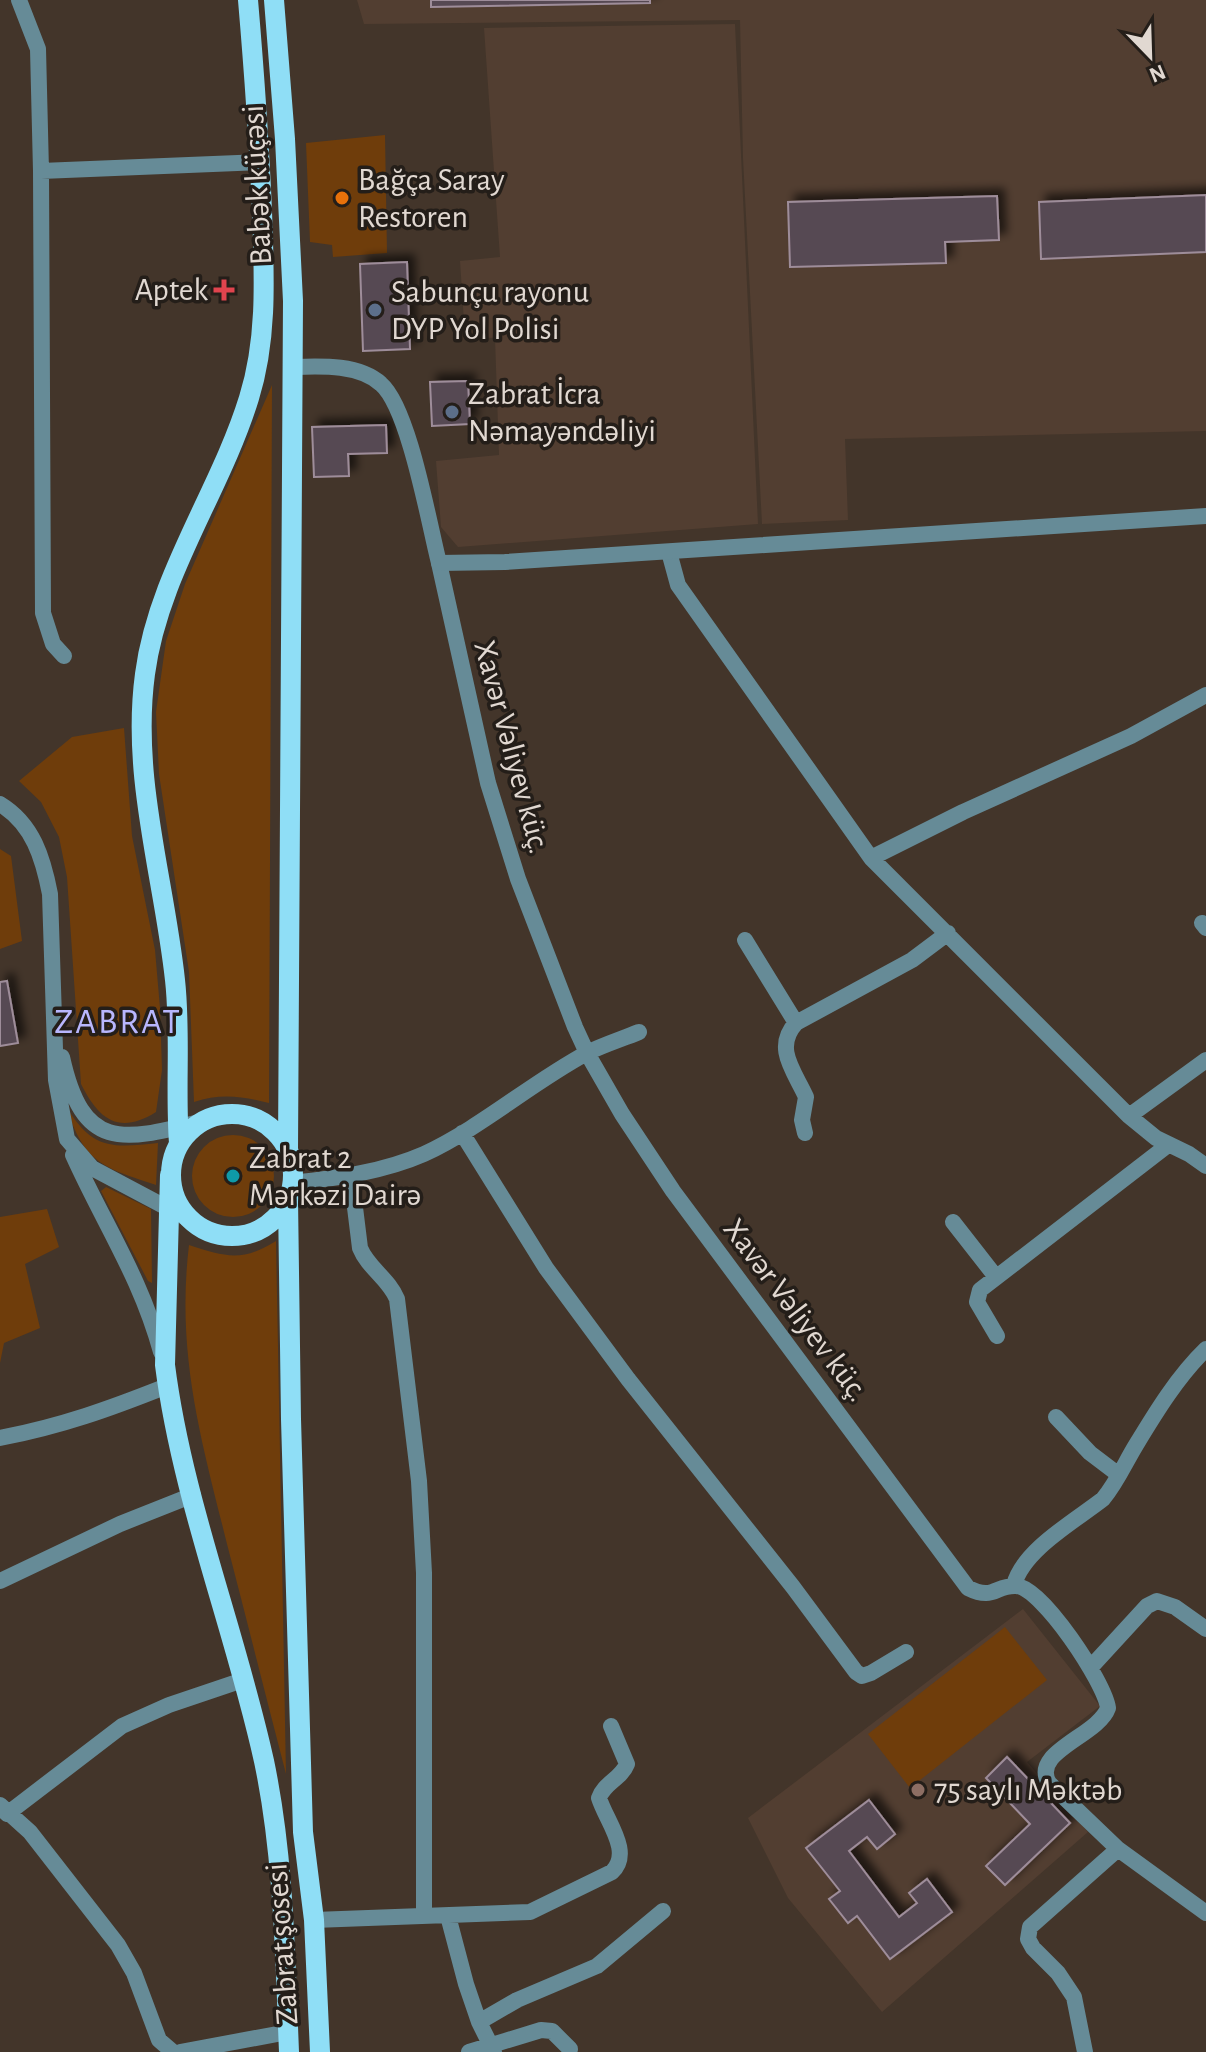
<svg xmlns="http://www.w3.org/2000/svg" width="1206" height="2052" viewBox="0 0 1206 2052" font-family="'Alegreya Sans',sans-serif">
  <style>
    .built { fill: #523e31 }
    .green { fill: #6f3d0b }
    .building { fill: #574853; stroke: #9e8d9a; stroke-width: 2; filter: url(#shadow) }
    .lines { fill: none; stroke-linecap: round; stroke-linejoin: round }
    .minor { stroke: #668b97; stroke-width: 16 }
    .tertiary { stroke: #668b97; stroke-width: 16 }
    .primary { stroke: #8fdef6; stroke-width: 20 }
    .food-dot { fill: #e8710a; stroke: #241e19; stroke-width: 3 }
    .health-dot { fill: #e0444e; stroke: #241e19; stroke-width: 3 }
    .service-dot { fill: #5c6f8a; stroke: #241e19; stroke-width: 3 }
    .culture-dot { fill: #0f9aa8; stroke: #241e19; stroke-width: 3 }
    .education-dot { fill: #8d6e63; stroke: #241e19; stroke-width: 3 }
    .labels { text-anchor: middle; dominant-baseline: central; stroke-width: 7; stroke-linejoin: round; paint-order: stroke }
    .poi-label { font-size: 32px; fill: #e1d8d1; stroke: #241e19; text-anchor: start }
    .street-label { font-size: 32px; fill: #e1d8d1; stroke: #241e19 }
    .quarter-label { font-size: 36px; letter-spacing: 2px; fill: #b8b6fd; stroke: #241e19 }
  </style>
  <defs>
    <filter id="shadow"><feDropShadow dx="7" dy="-7" stdDeviation="4" flood-color="#0009"/></filter>
  </defs>
  <rect width="100%" height="100%" fill="#43352a"/>
  <!-- built -->
  <path class="built" d="M 357,0 L 1206,0 L 1206,431 L 845,439 L 848,520 L 762,524 L 743,158 L 740,20 L 364,24 Z
    M 735,24 L 758,524 L 458,547 L 441,527 L 436,461 L 499,455 L 495,338 L 465,337 L 460,261 L 500,257 L 484,28 Z
    M 1023,1609 L 1100,1706 L 1027,1762 L 1088,1832 L 882,2012 L 788,1898 L 748,1818 Z"/>
  <!-- green -->
  <path class="green" d="M 385,135 L 387,253 L 333,257 L 332,245 L 310,242 L 306,143 Z
    M 272,385 L 269,1103 C 242,1096 220,1093 194,1102 L 189,972 L 159,774 L 156,712 L 166,641 L 185,584 Z
    M 124,728 L 132,836 L 155,950 L 160,1008 L 162,1070 L 156,1112 C 118,1136 98,1118 81,1084 L 67,877 L 59,837 L 41,802 L 19,781 L 72,737 Z
    M 0,849 L 11,856 L 22,941 L 0,949 Z
    M 66,1106 C 92,1150 112,1148 158,1143 L 156,1185 C 102,1167 84,1163 66,1106 Z
    M192 1176a41 41 0 1 1 82 0a41 41 0 1 1-82 0Z
    M 106,1187 L 151,1209 L 152,1283 L 148,1281 L 101,1191 Z
    M 47,1209 L 59,1247 L 25,1264 L 40,1328 L 4,1343 L 0,1363 L 0,1217 Z
    M 276,1241 L 286,1774 C 266,1697 247,1621 227,1544 C 201,1439 176,1354 189,1245 C 226,1257 242,1262 276,1241 Z
    M 1005,1627 L 1047,1680 L 910,1788 L 868,1734 Z"/>
  <!-- building -->
  <path class="building" d="M 431,0 L 650,0 L 650,3 L 431,7 Z
    M 1206,195 L 1206,252 L 1041,259 L 1039,202 Z
    M 997,196 L 999,240 L 945,242 L 946,263 L 790,267 L 788,202 Z
    M 407,262 L 410,349 L 363,351 L 360,264 Z
    M 468,381 L 470,424 L 432,426 L 430,382 Z
    M 386,425 L 387,453 L 348,454 L 349,476 L 314,477 L 312,427 Z
    M 7,981 L 18,1043 L 0,1046 L 0,982 Z
    M 1007,1757 L 1070,1823 L 1005,1885 L 986,1866 L 1030,1824 L 986,1778 Z
    M 869,1800 L 895,1834 L 877,1849 L 867,1837 L 849,1851 L 899,1917 L 917,1903 L 909,1893 L 927,1879 L 952,1912 L 890,1959 L 857,1916 L 848,1923 L 829,1899 L 840,1891 L 806,1848 Z"/>
  <g class="lines">
    <!-- minor -->
    <path class="minor" d="M 19,0 L 38,49 L 41,171 L 43,613 L 53,644 L 64,656
      M 41,171 L 260,162
      M 669,552 L 678,585 L 871,858 L 1129,1116 L 1156,1138 L 1189,1154 L 1206,1166
      M 439,563 L 488,783 L 518,879 L 575,1027 L 587,1053 L 622,1114 L 673,1191 L 968,1588 C 994,1601 995,1585 1016,1586 C 1042,1587 1105,1683 1108,1708 C 1098,1736 1030,1752 1049,1783 L 1118,1849 L 1206,1913
      M 871,858 L 963,812 L 1131,736 L 1206,695
      M 1202,923 L 1206,928
      M 745,940 L 796,1023
      M 1129,1116 L 1206,1060
      M 462,1133 L 546,1268 L 628,1379 L 793,1587 L 856,1672 L 862,1676 L 871,1673 L 906,1652
      M 805,1133 L 802,1120 L 806,1097 C 795,1072 773,1048 796,1023 L 912,960 L 948,933
      M 351,1175 L 360,1248 C 368,1268 389,1279 397,1299 L 419,1481 L 424,1573 L 424,1916
      M 292,1183 C 337,1178 383,1172 424,1154 C 482,1127 531,1083 587,1053 C 603,1045 622,1039 639,1032
      M 953,1222 L 996,1277
      M 997,1336 L 977,1302 L 980,1290 L 1168,1145
      M 1056,1417 L 1090,1453 L 1119,1475
      M 0,1438 C 62,1426 109,1409 167,1386
      M 0,1581 L 120,1524 L 193,1495
      M 1014,1585 C 1023,1550 1075,1521 1103,1499 C 1117,1482 1125,1463 1136,1445 C 1156,1412 1178,1376 1206,1349
      M 1091,1667 L 1147,1606 L 1157,1601 L 1175,1607 L 1206,1629
      M 0,1805 L 30,1832 L 118,1945 L 134,1973 L 159,2040 L 173,2052
      M 7,1814 L 122,1726 L 169,1705 L 243,1680
      M 448,1916 L 466,1984 L 479,2022 L 494,2052
      M 314,1920 L 530,1912 L 612,1872 C 633,1852 606,1821 599,1798 C 604,1783 621,1779 627,1764 L 611,1726
      M 479,2022 L 517,2000 L 597,1966 L 663,1911
      M 180,2052 L 288,2032
      M 469,2052 L 541,2030 L 552,2031 L 570,2049
      M 1085,2052 L 1074,1997 L 1058,1973 L 1033,1948 L 1028,1939 L 1030,1927 L 1118,1849"/>
    <!-- tertiary -->
    <path class="tertiary" d="M 293,367 C 321,366 359,364 381,384 C 409,408 429,524 439,563 L 505,562 L 1206,516
      M 0,804 C 33,824 43,858 50,894 L 56,1080 L 67,1139 L 92,1168 L 190,1220
      M 62,1057 C 83,1153 123,1141 203,1121
      M 73,1155 C 104,1224 141,1278 161,1352"/>
    <!-- primary -->
    <path class="primary" d="M 274,0 L 285,139 L 293,301 L 288,1150
      M171 1175a61 61 0 1 1 122 0a61 61 0 1 1-122 0Z
      M 179,1143 C 175,1089 181,1034 175,980 C 164,878 131,777 145,674 C 158,575 220,492 249,398 C 268,337 264,273 262,211 C 259,141 254,70 248,0
      M 170,1175 L 165,1365 C 182,1499 235,1629 264,1761 C 284,1856 285,1955 289,2052
      M 288,1199 L 291,1419 L 303,1832 L 314,1920 L 320,2052"/>
  </g>
  <!-- markers -->
  <circle class="food-dot" cx="342" cy="198" r="8"/>
  <path class="health-dot" d="M220 278h8v8h8v8h-8v8h-8v-8h-8v-8h8z"/>
  <g class="service-dot">
    <circle cx="375" cy="310" r="8"/>
    <circle cx="452" cy="412" r="8"/>
  </g>
  <circle class="culture-dot" cx="233" cy="1176" r="8"/>
  <circle class="education-dot" cx="918" cy="1790" r="8"/>
  <g class="labels">
    <!-- poi labels -->
    <g class="poi-label">
      <text x="358" y="180">Bağça Saray<tspan x="358" dy="37">Restoren</tspan></text>
      <text x="208" y="290" text-anchor="end">Aptek</text>
      <text x="391" y="292">Sabunçu rayonu<tspan x="391" dy="37">DYP Yol Polisi</tspan></text>
      <text x="468" y="394">Zabrat İcra<tspan x="468" dy="37">Nəmayəndəliyi</tspan></text>
      <text x="249" y="1158">Zabrat 2<tspan x="249" dy="37">Mərkəzi Dairə</tspan></text>
      <text x="934" y="1790">75 saylı Məktəb</text>
    </g>
    <!-- street labels -->
    <g class="street-label">
      <text transform="translate(257 185) rotate(-93)">Babək küçəsi</text>
      <text transform="translate(512 747) rotate(75)">Xavər Vəliyev küç.</text>
      <text transform="translate(796 1310) rotate(53)">Xavər Vəliyev küç.</text>
      <text transform="translate(282 1944) rotate(-94)">Zabrat şosesi</text>
    </g>
    <!-- quarter labels -->
    <g class="quarter-label">
      <text x="118" y="1022">ZABRAT</text>
    </g>
  </g>
  <!-- north arrow -->
  <g transform="translate(1150 56) rotate(157)" stroke="#241e19" stroke-width="6" paint-order="stroke">
  <path d="M0-6L14 30L0 20L-14 30Z" fill="#e1d8d1"/>
  <text y="-12" font-size="22" font-weight="bold" text-anchor="middle" fill="#e1d8d1">N</text>
  </g>
</svg>
